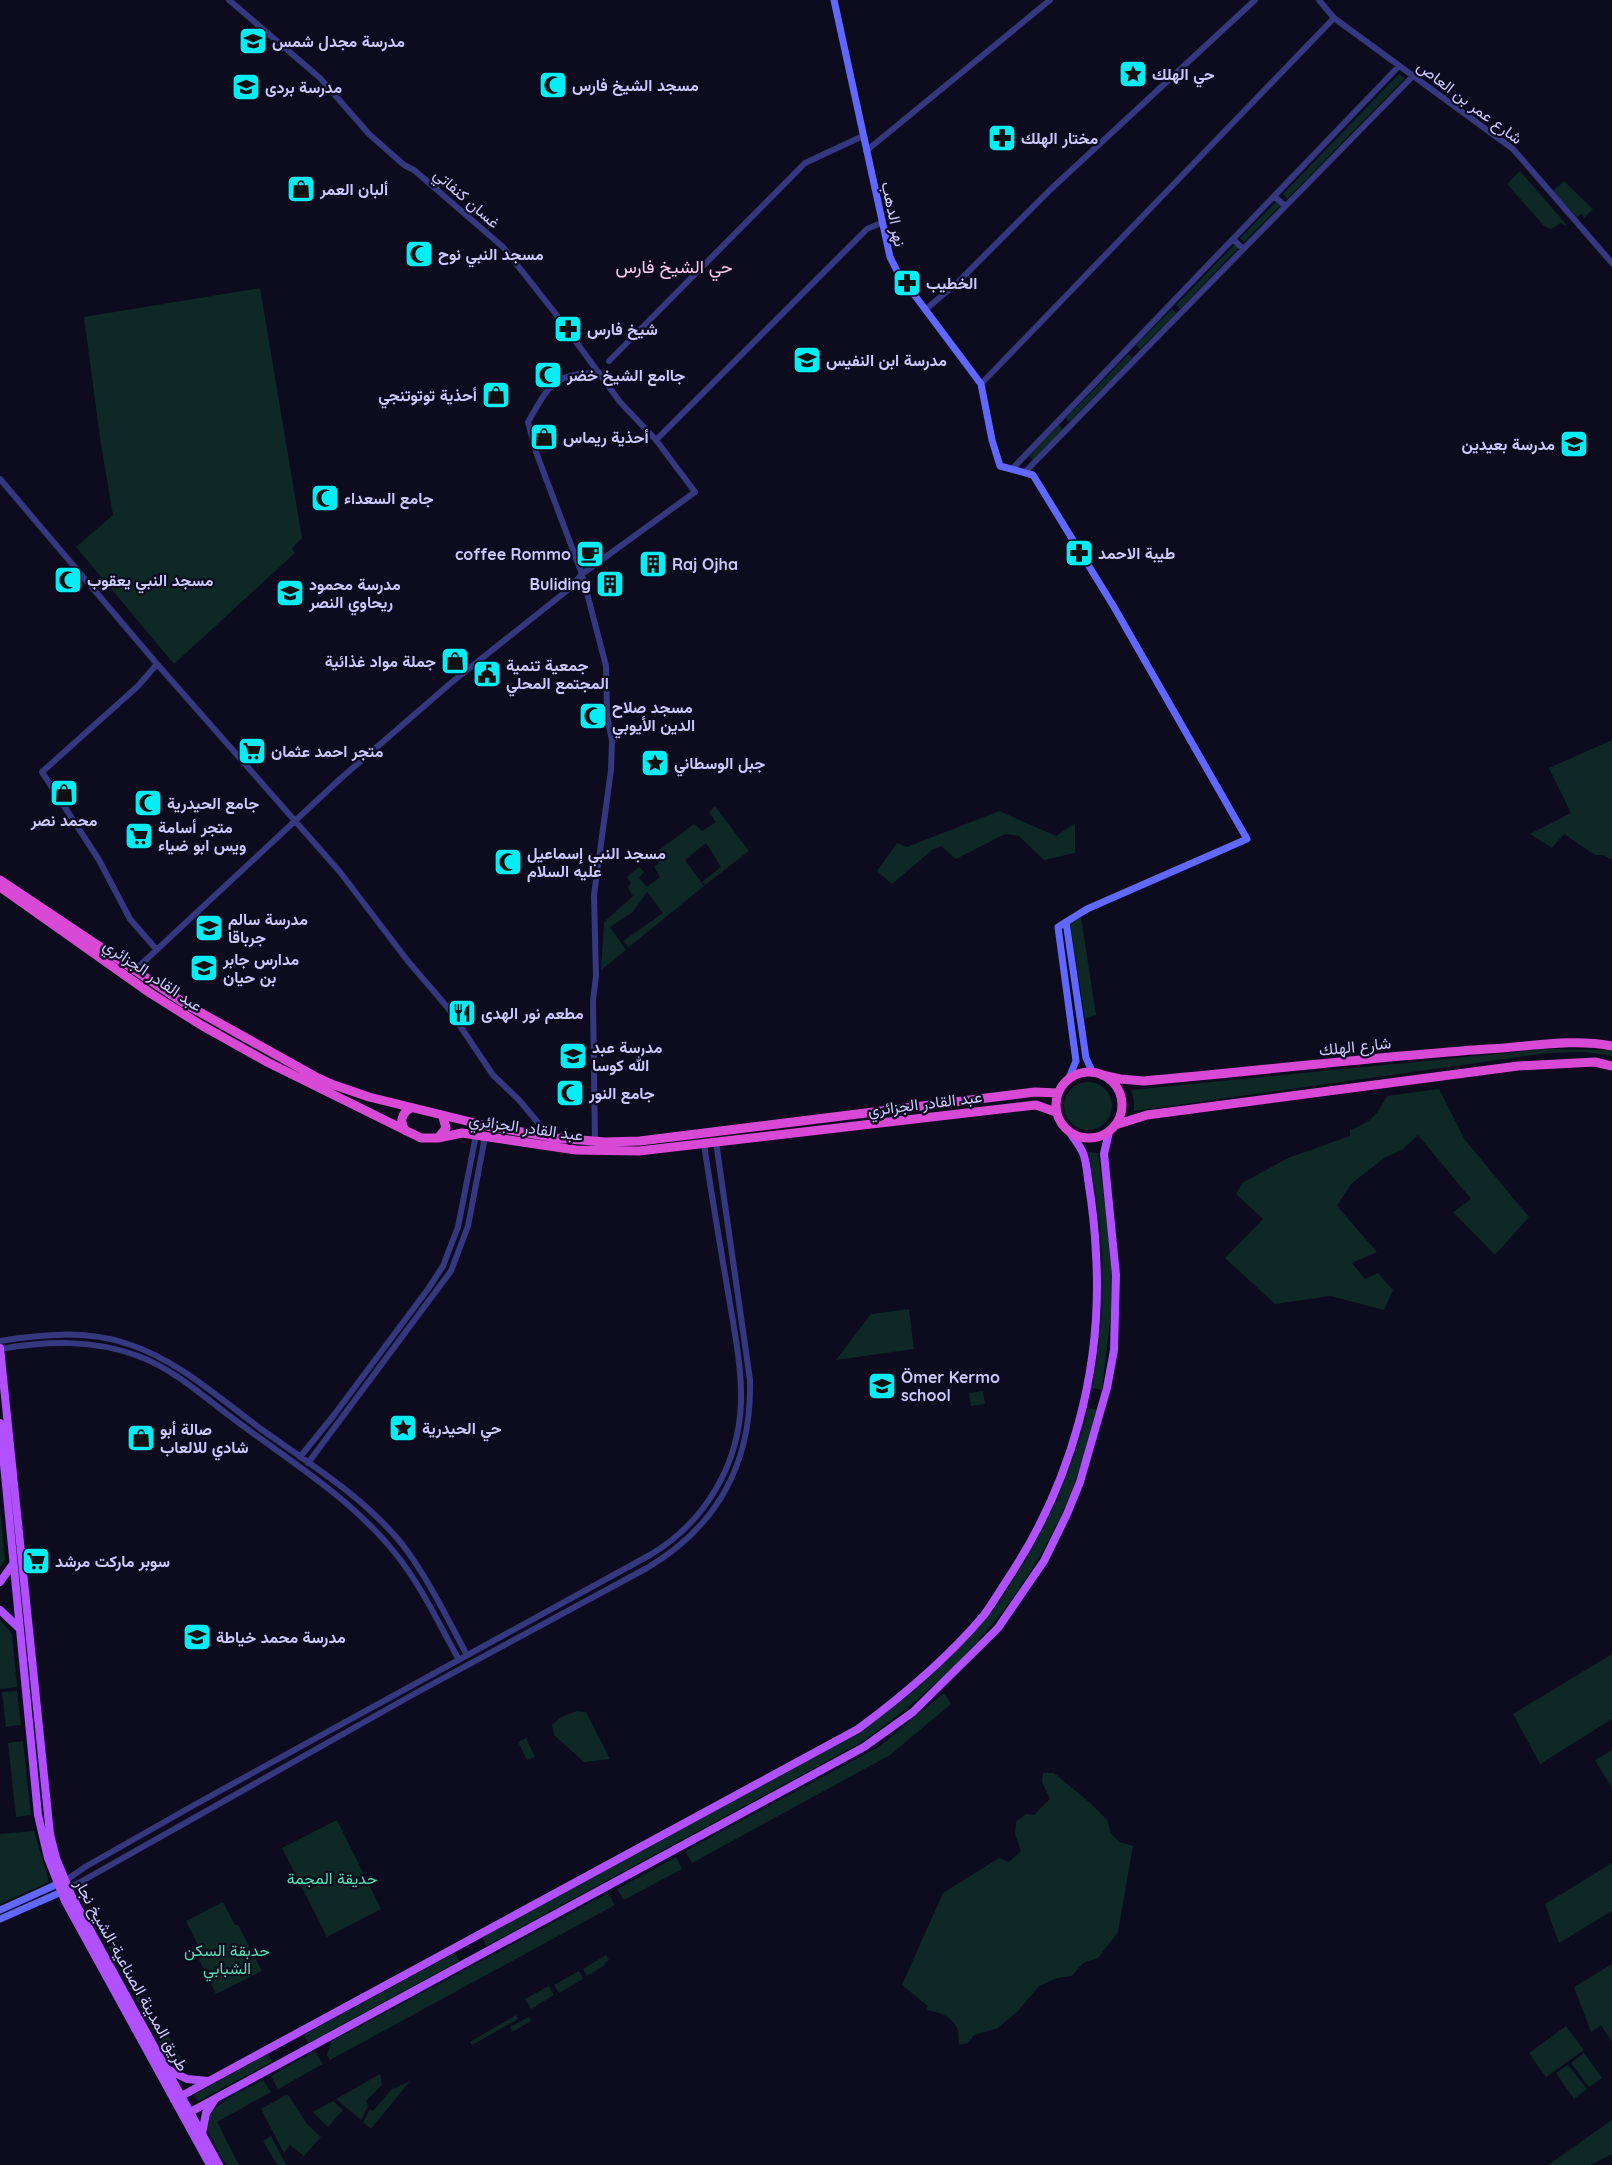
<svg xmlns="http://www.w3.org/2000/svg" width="1612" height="2165" viewBox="0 0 1612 2165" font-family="Quicksand,Vazirmatn,sans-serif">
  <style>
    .green { fill: #0e2825 }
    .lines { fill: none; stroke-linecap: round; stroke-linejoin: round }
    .tertiary { stroke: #35387f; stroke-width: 6 }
    .secondary { stroke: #6068ff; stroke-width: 7 }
    .primary { stroke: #b050ff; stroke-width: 8 }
    .trunk { stroke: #d84ad5; stroke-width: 9 }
    .labels { text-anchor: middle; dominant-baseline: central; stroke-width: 4.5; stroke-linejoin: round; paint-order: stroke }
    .poi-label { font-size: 16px; font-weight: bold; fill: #cbc9ff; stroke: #0d0b1e; text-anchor: start }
    .street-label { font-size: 16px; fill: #cbc9ff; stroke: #0d0b1e }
    .park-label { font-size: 16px; fill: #53e1b3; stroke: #0d0b1e }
    .neighbourhood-label { font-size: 18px; fill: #ffcbf0; stroke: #0d0b1e }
  </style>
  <rect width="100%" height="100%" fill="#0d0b1e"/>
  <!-- green -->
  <path class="green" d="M 1399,74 L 1405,78 L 1287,199 L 1283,194 Z
    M 1520,171 L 1566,224 L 1565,226 L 1561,223 L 1551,229 L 1545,227 L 1508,185 L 1509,182 Z
    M 1564,181 L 1593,209 L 1584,218 L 1581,214 L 1577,217 L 1553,191 Z
    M 1276,202 L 1280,206 L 1244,242 L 1240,238 Z
    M 1235,244 L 1239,247 L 1180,309 L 1176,305 Z
    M 260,288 L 302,538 L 292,548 L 295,553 L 174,664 L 76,547 L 113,515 L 100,438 L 84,317 Z
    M 1172,309 L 1176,313 L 1140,349 L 1136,345 Z
    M 1129,354 L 1132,358 L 1069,422 L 1066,418 Z
    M 1059,425 L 1063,429 L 1033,460 L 1029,456 Z
    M 1612,740 L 1612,860 L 1603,855 L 1595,855 L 1564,834 L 1552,848 L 1530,834 L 1571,813 L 1549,768 Z
    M 715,806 L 749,851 L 705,885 L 702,882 L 721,867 L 706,843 L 685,860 L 704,886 L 629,947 L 623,941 L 663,913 L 647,892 L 633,912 L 610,927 L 626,950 L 601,970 L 604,922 L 633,896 L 628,888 L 631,883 L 627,877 L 639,867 L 644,872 L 639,878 L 647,887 L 660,877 L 654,867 L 659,863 L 654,854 L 694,824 L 702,831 L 716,822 L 709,812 Z
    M 999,811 L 1056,836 L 1075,823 L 1075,853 L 1044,860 L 1019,836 L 1005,834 L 956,859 L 941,846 L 932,850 L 892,884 L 877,871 L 897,843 L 907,847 Z
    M 1081,917 L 1096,1015 L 1085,1019 L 1070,922 Z
    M 1546,1049 L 1607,1050 L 1612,1052 L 1612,1056 L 1585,1052 L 1547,1053 L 1134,1111 L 1134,1101 L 1131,1090 Z
    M1064 1106a24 24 0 1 1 48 0a24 24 0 1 1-48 0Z
    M 1439,1089 L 1465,1140 L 1529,1217 L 1495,1255 L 1453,1212 L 1471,1199 L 1418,1135 L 1402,1150 L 1384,1158 L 1351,1184 L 1337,1206 L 1377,1252 L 1352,1263 L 1365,1279 L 1378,1273 L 1393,1290 L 1384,1310 L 1330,1296 L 1275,1304 L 1225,1258 L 1263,1219 L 1236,1194 L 1242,1183 L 1288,1158 L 1350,1136 L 1350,1130 C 1373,1121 1375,1117 1387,1096 Z
    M 1089,1152 L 1098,1153 L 1110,1243 L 1112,1279 L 1111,1312 L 1102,1390 L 1092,1388 C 1098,1353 1103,1317 1103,1281 C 1103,1238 1096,1195 1089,1152 Z
    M 909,1309 L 914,1349 L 836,1360 L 871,1314 Z
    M 983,1391 L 985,1404 L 971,1406 L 969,1393 Z
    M 1088,1408 L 1097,1410 C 1091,1429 1087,1449 1080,1468 C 1040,1585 962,1672 862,1742 L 486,1946 L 482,1937 L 857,1734 L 921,1686 L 968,1639 L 1000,1602 L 1023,1565 L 1059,1497 L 1082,1433 Z
    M 0,1509 L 5,1560 L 0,1567 Z
    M 0,1620 L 12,1634 L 17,1687 L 0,1689 Z
    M 1612,1654 L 1612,1719 L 1540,1764 L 1513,1714 Z
    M 17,1691 L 21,1725 L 6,1727 L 2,1692 Z
    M 944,1693 L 951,1704 L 890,1755 L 692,1863 L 685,1851 L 880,1746 Z
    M 577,1711 L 586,1712 L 610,1759 L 584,1762 L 554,1735 L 552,1725 L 561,1717 Z
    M 526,1738 L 535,1757 L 527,1760 L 518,1742 Z
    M 23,1741 L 31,1815 L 16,1817 L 8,1743 Z
    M 1612,1750 L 1612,1788 L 1595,1760 Z
    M 1043,1773 L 1054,1773 L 1089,1802 L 1107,1820 L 1111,1833 L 1119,1842 L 1133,1846 L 1118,1932 L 1098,1958 L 1083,1963 L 1072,1976 L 1057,1978 L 1039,1986 L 1018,2011 L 998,2028 L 974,2035 L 968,2043 L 959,2045 C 958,2040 959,2032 957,2028 C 951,2015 938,2012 926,2010 L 928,2006 L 902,1985 L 943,1893 L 999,1858 L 1009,1862 L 1021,1851 L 1015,1834 L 1016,1822 L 1026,1814 L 1034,1815 L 1050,1799 L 1042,1782 Z
    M 337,1820 L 381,1909 L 327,1937 L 282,1848 Z
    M 34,1831 L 49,1882 L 0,1904 L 0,1834 Z
    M 676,1857 L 682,1869 L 624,1900 L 617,1889 Z
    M 1612,1863 L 1612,1911 L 1559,1943 L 1545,1904 Z
    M 608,1893 L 615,1905 L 330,2060 L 327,2055 L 331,2042 Z
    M 223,1902 L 235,1925 L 238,1925 L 262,1971 L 216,1994 L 193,1948 L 198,1945 L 186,1921 Z
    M 113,1945 L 154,2024 L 152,2028 L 108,1947 Z
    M 455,1953 L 459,1961 L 308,2043 L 304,2035 Z
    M 606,1955 L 609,1960 L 604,1963 L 605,1965 L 587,1976 L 583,1969 Z
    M 1612,1964 L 1612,2042 L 1601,2025 L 1591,2032 L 1574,1987 Z
    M 579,1971 L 583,1979 L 559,1993 L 554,1985 Z
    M 549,1986 L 554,1995 L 531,2009 L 525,1999 Z
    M 516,2015 L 518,2019 L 472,2045 L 470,2042 Z
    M 529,2017 L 531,2021 L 512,2032 L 510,2027 Z
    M 1566,2026 L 1584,2050 L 1546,2077 L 1529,2053 Z
    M 169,2036 L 181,2060 L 170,2066 L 158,2041 Z
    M 315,2051 L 323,2064 L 278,2089 L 271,2076 Z
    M 1584,2053 L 1602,2078 L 1589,2087 L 1571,2063 Z
    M 268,2054 L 272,2062 L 198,2101 L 194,2095 Z
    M 1568,2065 L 1587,2089 L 1574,2099 L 1556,2073 Z
    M 380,2074 L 382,2085 L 366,2101 L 368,2106 L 361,2120 L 336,2099 Z
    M 263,2080 L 271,2092 L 217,2122 L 239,2165 L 226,2165 L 204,2124 C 214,2101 242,2092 263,2080 Z
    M 410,2081 L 371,2129 L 363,2122 L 370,2109 L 373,2111 L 391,2090 Z
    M 286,2095 L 289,2096 L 307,2124 L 321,2137 L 304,2156 L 290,2145 L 284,2153 L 261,2109 Z
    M 333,2101 L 343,2110 L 328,2127 L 313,2112 Z
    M 1612,2120 L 1612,2154 L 1590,2165 L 1548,2165 Z
    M 271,2136 L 286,2165 L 277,2165 L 263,2141 Z"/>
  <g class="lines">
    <!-- tertiary -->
    <path class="tertiary" d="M 1319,0 L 1334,18 L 1513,149 L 1612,263
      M 866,151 L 1050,0
      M 1274,196 L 1285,206
      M 1233,239 L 1243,249
      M 926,309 L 957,283 L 1051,189 L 1255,0
      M 609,361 L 805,163 L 863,136
      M 981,384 L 1334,18
      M 656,440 L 867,229 L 881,223
      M 1012,469 L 1399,66
      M 1025,472 L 1413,76
      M 0,479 L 157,664
      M 156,949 L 130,919 L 99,860 L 42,772 L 138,686 L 157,664 L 340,872 L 407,960 L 448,1008 L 493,1075 L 519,1100 L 550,1137
      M 135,970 L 340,779 L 452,682 L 569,589 L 582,574 L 695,492 L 656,440 L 620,402 L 555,313 L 503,247 L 414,170 L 404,165 L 369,134 L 320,78 L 229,0
      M 595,1141 L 593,1001 L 596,976 L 594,895 L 611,770 L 612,741 L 607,715 L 606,666 L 582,574 L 536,452 L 528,422 C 536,409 545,389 558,381 C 568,374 584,374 596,372
      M 0,1341 C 41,1334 87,1330 128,1344 C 178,1360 219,1398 261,1429 C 310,1464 364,1497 402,1544 C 428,1578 447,1618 467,1655
      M 0,1349 C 47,1341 93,1339 138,1356 C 174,1369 205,1398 235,1420 C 290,1461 352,1499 395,1553 C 421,1585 439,1624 459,1660
      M 300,1457 L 334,1415 L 428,1289 L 443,1266 L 458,1227 L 476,1135
      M 308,1463 L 451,1271 L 468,1226 L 485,1137
      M 65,1881 L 85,1867 L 196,1804 L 650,1555 C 704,1523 739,1466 741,1402 C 742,1364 733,1324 727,1286 C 719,1239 711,1191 704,1144
      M 68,1889 L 414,1694 L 647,1568 C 718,1526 752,1462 750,1380 L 716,1142"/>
    <!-- secondary -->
    <path class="secondary" d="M 834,0 L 890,257 L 898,273 L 981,384 L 992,440 L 1000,466 L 1033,475 L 1114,607 L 1247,839 L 1087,909 L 1058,927 L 1076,1061 L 1068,1080
      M 1066,922 L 1086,1058 L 1093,1073
      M 0,1910 L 62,1882
      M 0,1919 L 66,1890"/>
    <!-- primary -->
    <path class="primary" d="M 0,1348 L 50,1834 L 56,1858 L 72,1897 L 219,2165
      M 0,1423 L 38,1815 L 48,1858 L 65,1901 L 210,2165
      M 0,1582 L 13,1564
      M 0,1610 L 19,1628
      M 169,2070 L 187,2079 L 208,2081
      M 174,2100 L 858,1729 C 904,1695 947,1659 984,1615 C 993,1603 1001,1589 1009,1577 C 1072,1482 1103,1368 1096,1254 C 1095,1229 1092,1204 1088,1179 C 1087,1171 1086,1160 1083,1153 C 1080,1146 1075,1140 1071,1134
      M 183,2116 L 864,1747 L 913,1712 L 998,1628 L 1044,1561 L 1067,1514 L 1080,1482 L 1107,1388 L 1114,1350 L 1116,1275 L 1104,1154 L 1109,1132
      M 202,2134 L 206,2113 L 215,2099"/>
    <!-- trunk -->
    <path class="trunk" d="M 0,880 L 187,1005 L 316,1077 L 334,1085 L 369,1097 L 487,1126 L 557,1138 L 605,1142 L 640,1141 L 1035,1092 L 1058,1093
      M 0,887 L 150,993 L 201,1025 L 267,1062 L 421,1138 L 438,1138 L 462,1133 L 576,1150 L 639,1151 L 1036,1105 L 1056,1112
      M1056 1105a33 33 0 1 1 66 0a33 33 0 1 1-66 0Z
      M 1102,1075 L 1120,1079 L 1144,1081 C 1258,1071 1373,1057 1487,1049 C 1528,1047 1572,1038 1612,1046
      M 1115,1125 L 1147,1115 L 1518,1066 L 1595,1062 L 1612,1066
      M 406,1131 C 399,1123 401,1113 411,1108
      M 438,1138 L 446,1128 L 443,1117"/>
  </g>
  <!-- icons -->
  <defs>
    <symbol id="school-square" viewBox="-11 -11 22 22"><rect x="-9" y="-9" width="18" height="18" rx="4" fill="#00eef4" stroke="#0d0b1e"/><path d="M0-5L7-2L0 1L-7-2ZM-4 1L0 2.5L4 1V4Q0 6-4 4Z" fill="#111"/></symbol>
    <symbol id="sight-square" viewBox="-11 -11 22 22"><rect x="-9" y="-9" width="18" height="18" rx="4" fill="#00eef4" stroke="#0d0b1e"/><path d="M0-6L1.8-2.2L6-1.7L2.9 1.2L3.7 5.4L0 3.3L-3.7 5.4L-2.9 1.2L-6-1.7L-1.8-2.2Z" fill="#111"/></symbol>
    <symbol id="mosque-square" viewBox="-11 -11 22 22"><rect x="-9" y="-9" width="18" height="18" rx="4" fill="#00eef4" stroke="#0d0b1e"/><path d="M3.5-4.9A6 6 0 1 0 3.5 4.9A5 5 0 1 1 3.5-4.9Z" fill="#111"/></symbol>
    <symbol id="pharmacy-square" viewBox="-11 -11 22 22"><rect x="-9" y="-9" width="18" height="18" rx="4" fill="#00eef4" stroke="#0d0b1e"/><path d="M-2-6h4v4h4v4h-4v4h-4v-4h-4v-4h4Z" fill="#111"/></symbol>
    <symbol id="shop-square" viewBox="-11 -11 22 22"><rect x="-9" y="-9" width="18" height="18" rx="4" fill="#00eef4" stroke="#0d0b1e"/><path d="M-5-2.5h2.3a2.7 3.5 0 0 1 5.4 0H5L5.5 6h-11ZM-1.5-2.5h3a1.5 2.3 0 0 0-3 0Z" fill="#111"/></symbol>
    <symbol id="cafe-square" viewBox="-11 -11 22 22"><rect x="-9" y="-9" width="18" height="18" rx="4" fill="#00eef4" stroke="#0d0b1e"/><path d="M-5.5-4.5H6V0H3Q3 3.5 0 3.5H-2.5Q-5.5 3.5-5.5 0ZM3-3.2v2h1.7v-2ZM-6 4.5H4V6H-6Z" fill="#111"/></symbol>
    <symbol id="building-square" viewBox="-11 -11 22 22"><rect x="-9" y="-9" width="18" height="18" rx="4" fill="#00eef4" stroke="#0d0b1e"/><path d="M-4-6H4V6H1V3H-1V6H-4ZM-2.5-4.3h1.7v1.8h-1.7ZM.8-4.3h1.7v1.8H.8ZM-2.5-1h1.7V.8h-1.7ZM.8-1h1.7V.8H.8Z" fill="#111"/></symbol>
    <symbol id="civic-square" viewBox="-11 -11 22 22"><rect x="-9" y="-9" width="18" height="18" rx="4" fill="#00eef4" stroke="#0d0b1e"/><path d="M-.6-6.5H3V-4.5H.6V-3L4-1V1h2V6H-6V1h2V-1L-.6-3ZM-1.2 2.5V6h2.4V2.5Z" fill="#111"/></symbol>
    <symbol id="supermarket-square" viewBox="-11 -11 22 22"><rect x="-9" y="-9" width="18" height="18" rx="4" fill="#00eef4" stroke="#0d0b1e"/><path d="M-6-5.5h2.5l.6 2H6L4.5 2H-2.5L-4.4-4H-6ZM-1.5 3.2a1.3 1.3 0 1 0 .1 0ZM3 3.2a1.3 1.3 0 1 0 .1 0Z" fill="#111"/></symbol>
    <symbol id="restaurant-square" viewBox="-11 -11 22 22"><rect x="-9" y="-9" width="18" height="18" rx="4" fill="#00eef4" stroke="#0d0b1e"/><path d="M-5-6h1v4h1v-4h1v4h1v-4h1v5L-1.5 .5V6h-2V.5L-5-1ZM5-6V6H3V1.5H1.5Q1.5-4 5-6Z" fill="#111"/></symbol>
  </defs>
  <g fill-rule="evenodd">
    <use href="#school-square" x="237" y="25" width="32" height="32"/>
    <use href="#sight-square" x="1117" y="58" width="32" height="32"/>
    <use href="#mosque-square" x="537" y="69" width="32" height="32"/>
    <use href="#school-square" x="230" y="71" width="32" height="32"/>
    <use href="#pharmacy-square" x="986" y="122" width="32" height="32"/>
    <use href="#shop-square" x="285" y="173" width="32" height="32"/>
    <use href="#mosque-square" x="403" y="238" width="32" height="32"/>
    <use href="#pharmacy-square" x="891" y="267" width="32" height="32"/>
    <use href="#pharmacy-square" x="552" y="313" width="32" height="32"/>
    <use href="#school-square" x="791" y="344" width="32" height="32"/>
    <use href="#mosque-square" x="532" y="359" width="32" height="32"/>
    <use href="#shop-square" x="480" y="379" width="32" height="32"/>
    <use href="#shop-square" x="528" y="421" width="32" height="32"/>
    <use href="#school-square" x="1558" y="428" width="32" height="32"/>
    <use href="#mosque-square" x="309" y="482" width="32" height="32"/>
    <use href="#pharmacy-square" x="1063" y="537" width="32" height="32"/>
    <use href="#cafe-square" x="574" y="538" width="32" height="32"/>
    <use href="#building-square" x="637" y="548" width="32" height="32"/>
    <use href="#mosque-square" x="52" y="564" width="32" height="32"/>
    <use href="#building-square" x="594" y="568" width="32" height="32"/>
    <use href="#school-square" x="274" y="577" width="32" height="32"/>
    <use href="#shop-square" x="439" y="645" width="32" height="32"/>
    <use href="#civic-square" x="471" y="658" width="32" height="32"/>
    <use href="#mosque-square" x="577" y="700" width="32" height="32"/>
    <use href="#supermarket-square" x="236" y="735" width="32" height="32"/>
    <use href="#sight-square" x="639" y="747" width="32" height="32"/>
    <use href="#shop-square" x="48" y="777" width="32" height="32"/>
    <use href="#mosque-square" x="132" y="787" width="32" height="32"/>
    <use href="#supermarket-square" x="123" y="820" width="32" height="32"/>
    <use href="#mosque-square" x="492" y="846" width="32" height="32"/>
    <use href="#school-square" x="193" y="912" width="32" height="32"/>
    <use href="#school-square" x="188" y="952" width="32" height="32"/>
    <use href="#restaurant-square" x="446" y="997" width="32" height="32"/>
    <use href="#school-square" x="557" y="1040" width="32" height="32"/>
    <use href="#mosque-square" x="554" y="1077" width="32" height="32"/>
    <use href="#school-square" x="866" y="1370" width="32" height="32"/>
    <use href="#sight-square" x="387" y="1412" width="32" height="32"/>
    <use href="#shop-square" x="125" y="1422" width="32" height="32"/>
    <use href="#supermarket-square" x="20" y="1545" width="32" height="32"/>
    <use href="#school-square" x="181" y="1621" width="32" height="32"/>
  </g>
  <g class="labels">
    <!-- poi labels -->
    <g class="poi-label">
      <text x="272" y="41">مدرسة مجدل شمس</text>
      <text x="1152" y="74">حي الهلك</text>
      <text x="572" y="85">مسجد الشيخ فارس</text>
      <text x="265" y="87">مدرسة بردى</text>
      <text x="1021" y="138">مختار الهلك</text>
      <text x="320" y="189">ألبان العمر</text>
      <text x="438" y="254">مسجد النبي نوح</text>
      <text x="926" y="283">الخطيب</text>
      <text x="587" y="329">شيخ فارس</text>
      <text x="826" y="360">مدرسة ابن النفيس</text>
      <text x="567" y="375">جاامع الشيخ خضر</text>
      <text x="477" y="395" text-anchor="end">أحذية توتوتنجي</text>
      <text x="563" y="437">أحذية ريماس</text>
      <text x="1555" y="444" text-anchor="end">مدرسة بعيدين</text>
      <text x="344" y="498">جامع السعداء</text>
      <text x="1098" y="553">طيبة الاحمد</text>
      <text x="571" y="554" text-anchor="end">coffee Rommo</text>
      <text x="672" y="564">Raj Ojha</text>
      <text x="87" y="580">مسجد النبي يعقوب</text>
      <text x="309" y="584">مدرسة محمود<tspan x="309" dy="18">ريحاوي النصر</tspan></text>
      <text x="591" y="584" text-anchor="end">Buliding</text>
      <text x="436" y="661" text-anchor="end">جملة مواد غذائية</text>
      <text x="506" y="665">جمعية تنمية<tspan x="506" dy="18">المجتمع المحلي</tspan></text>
      <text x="612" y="707">مسجد صلاح<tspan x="612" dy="18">الدين الأيوبي</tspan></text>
      <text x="271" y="751">متجر احمد عثمان</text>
      <text x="674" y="763">جبل الوسطاني</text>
      <text x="167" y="803">جامع الحيدرية</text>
      <text x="64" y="820" text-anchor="middle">محمد نصر</text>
      <text x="158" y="827">متجر أسامة<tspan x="158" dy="18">ويس ابو ضياء</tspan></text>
      <text x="527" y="853">مسجد النبي إسماعيل<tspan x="527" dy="18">عليه السلام</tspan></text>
      <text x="228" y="919">مدرسة سالم<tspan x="228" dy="18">جرباقا</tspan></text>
      <text x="223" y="959">مدارس جابر<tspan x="223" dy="18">بن حيان</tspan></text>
      <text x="481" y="1013">مطعم نور الهدى</text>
      <text x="592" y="1047">مدرسة عبد<tspan x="592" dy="18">الله كوسا</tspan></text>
      <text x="589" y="1093">جامع النور</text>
      <text x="901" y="1377">Ömer Kermo<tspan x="901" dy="18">school</tspan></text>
      <text x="422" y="1428">حي الحيدرية</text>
      <text x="160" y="1429">صالة أبو<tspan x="160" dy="18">شادي للالعاب</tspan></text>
      <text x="55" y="1561">سوبر ماركت مرشد</text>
      <text x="216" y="1637">مدرسة محمد خياطة</text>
    </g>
    <!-- street labels -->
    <g class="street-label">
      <text transform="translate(1470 102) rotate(37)">شارع عمر بن العاص</text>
      <text transform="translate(467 198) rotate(41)">غسان كنفاتي</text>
      <text transform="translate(894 214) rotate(78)">نهر الدهب</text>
      <text transform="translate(153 975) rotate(34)">عبد القادر الجزائري</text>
      <text transform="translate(1355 1046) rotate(-6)">شارع الهلك</text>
      <text transform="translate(925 1103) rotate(-7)">عبد القادر الجزائري</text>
      <text transform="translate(526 1127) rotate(8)">عبد القادر الجزائري</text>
      <text transform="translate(132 1975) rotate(61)">طريق المدينة الصناعية-الشيخ نجار</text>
    </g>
    <!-- park labels -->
    <g class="park-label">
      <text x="332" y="1878">حديقة المجمة</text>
      <text x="227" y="1950">حدبقة السكن<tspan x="227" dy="18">الشبابي</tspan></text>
    </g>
    <!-- neighbourhood labels -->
    <g class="neighbourhood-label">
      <text x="674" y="266">حي الشيخ فارس</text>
    </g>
  </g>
</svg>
